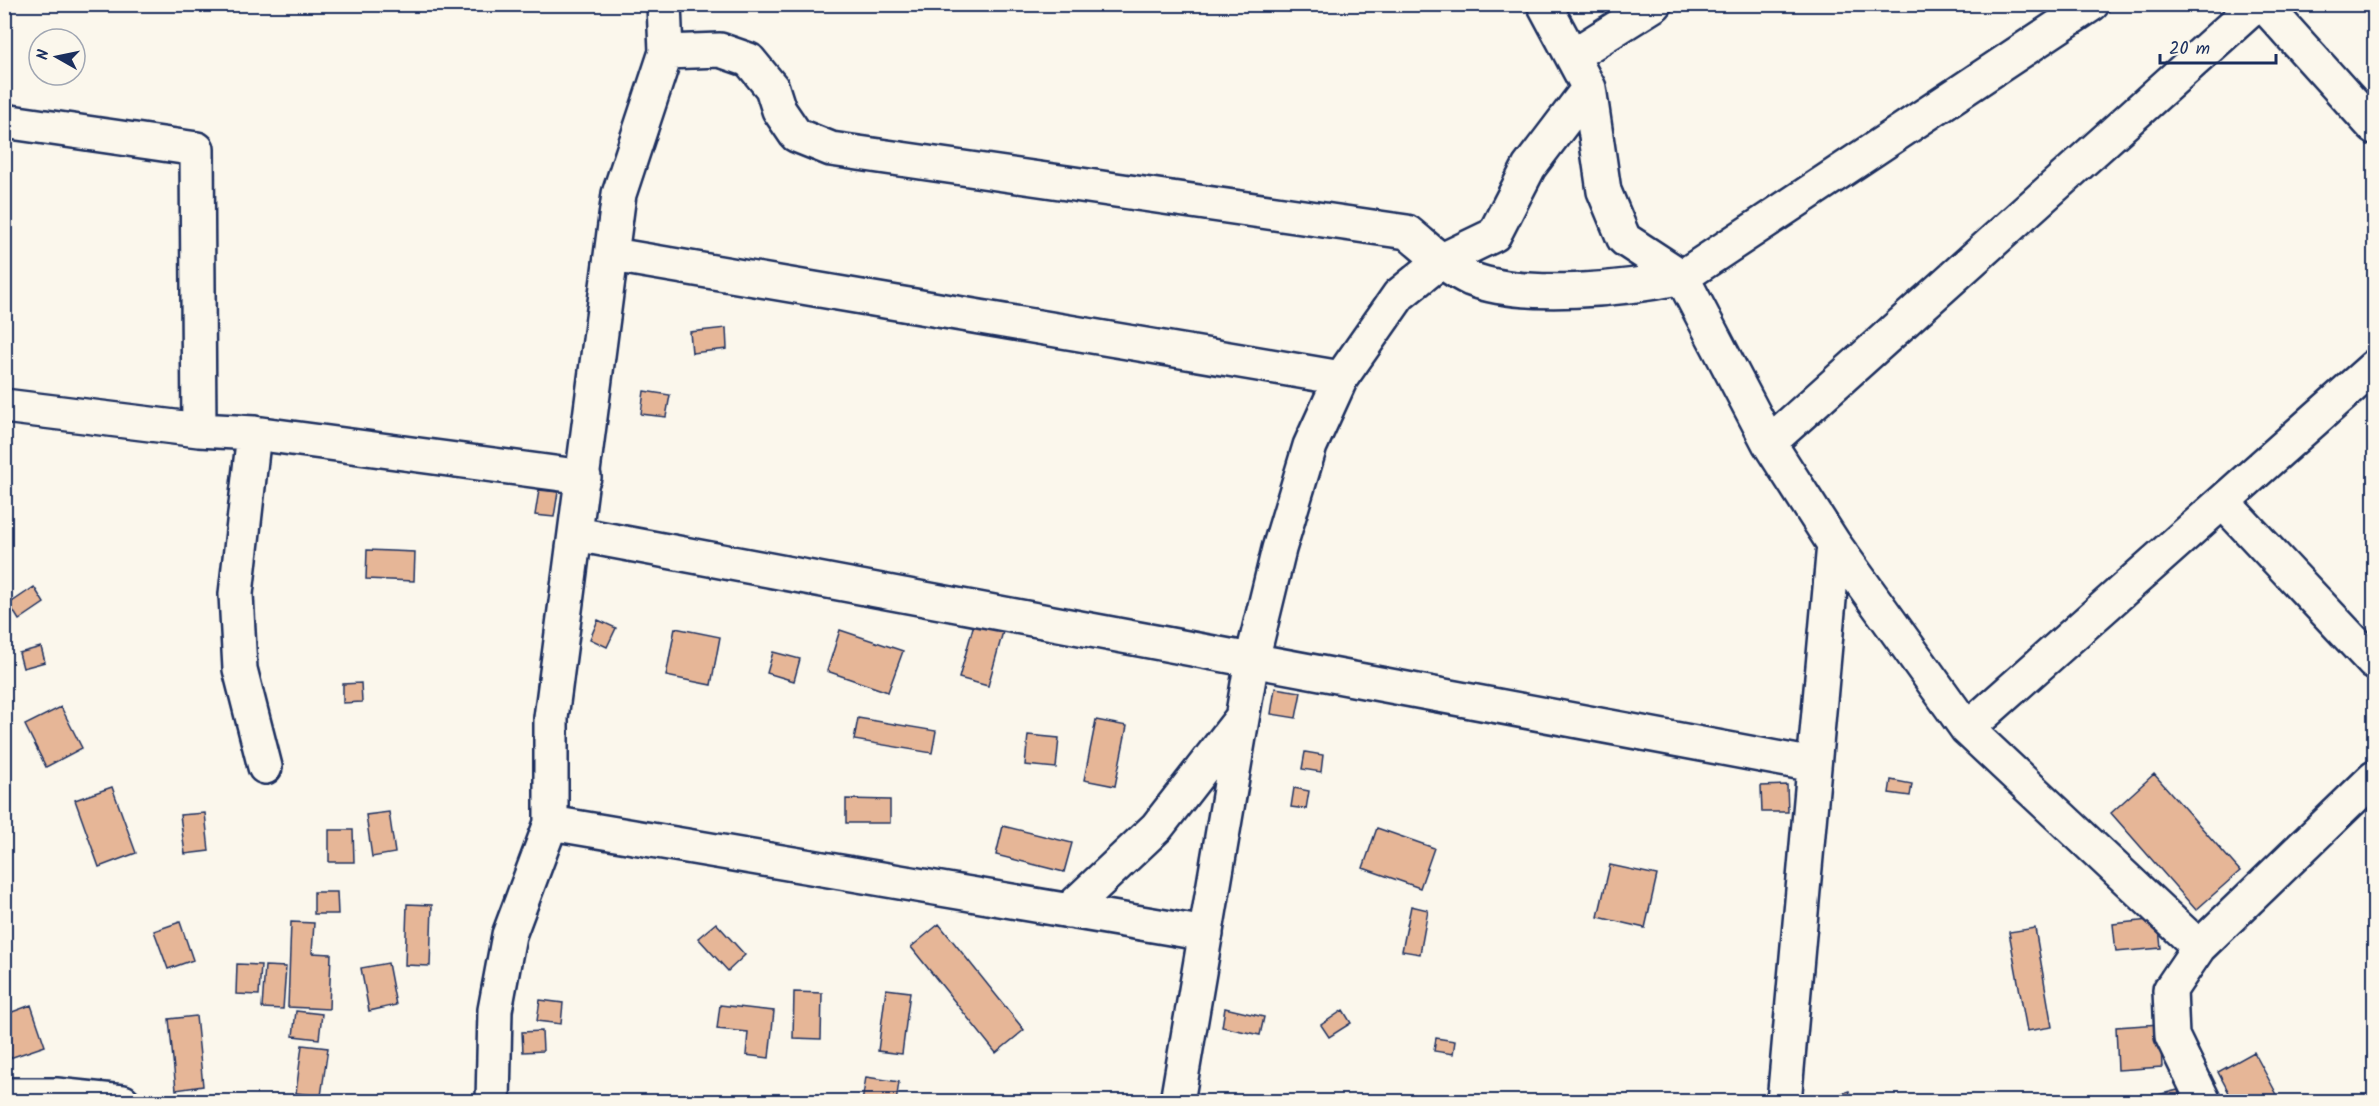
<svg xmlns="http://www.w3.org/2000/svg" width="2379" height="1106" viewBox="0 0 2379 1106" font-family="Kalam,sans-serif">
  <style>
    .building { fill: #e6b697; stroke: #1b2f5e; stroke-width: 1.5 }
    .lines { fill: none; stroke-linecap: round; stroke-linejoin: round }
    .minor-casing { stroke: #1b2f5e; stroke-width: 38 }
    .minor { stroke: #fbf7ec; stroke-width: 33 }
  </style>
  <rect width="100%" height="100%" fill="#fbf7ec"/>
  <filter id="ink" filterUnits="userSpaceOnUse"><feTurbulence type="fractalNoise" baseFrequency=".0167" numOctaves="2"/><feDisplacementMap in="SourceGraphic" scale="12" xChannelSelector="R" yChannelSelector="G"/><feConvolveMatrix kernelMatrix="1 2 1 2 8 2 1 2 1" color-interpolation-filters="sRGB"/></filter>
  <g filter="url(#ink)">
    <!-- building -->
    <path class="building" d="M 726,328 L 727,349 L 692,353 L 690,332 Z
      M 644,391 L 670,395 L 666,417 L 641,414 Z
      M 539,490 L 558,492 L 554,517 L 535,515 Z
      M 367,550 L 415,552 L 414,581 L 366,579 Z
      M 34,587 L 44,603 L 19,620 L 9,604 Z
      M 598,620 L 616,628 L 607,647 L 590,639 Z
      M 975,620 L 1004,628 L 988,686 L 959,678 Z
      M 675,628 L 720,637 L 711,685 L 666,676 Z
      M 840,630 L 903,651 L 888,692 L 827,671 Z
      M 41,647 L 45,662 L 23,668 L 19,653 Z
      M 773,652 L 800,659 L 794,681 L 767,673 Z
      M 361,683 L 362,702 L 343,703 L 343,684 Z
      M 1275,688 L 1301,692 L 1296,718 L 1271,714 Z
      M 61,707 L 82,748 L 46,767 L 25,725 Z
      M 858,718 L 936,731 L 932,753 L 854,740 Z
      M 1096,720 L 1127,726 L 1115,786 L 1084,780 Z
      M 1028,735 L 1059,738 L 1056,768 L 1025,765 Z
      M 1305,752 L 1323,755 L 1321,772 L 1302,769 Z
      M 2154,774 L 2240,871 L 2196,910 L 2111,813 Z
      M 1891,780 L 1912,784 L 1910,796 L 1889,793 Z
      M 1787,785 L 1788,812 L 1762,812 L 1761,786 Z
      M 112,787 L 136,853 L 99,867 L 75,800 Z
      M 1294,788 L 1309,791 L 1306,809 L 1291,807 Z
      M 846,799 L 890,800 L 890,823 L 846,823 Z
      M 389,812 L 395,853 L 372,857 L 366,815 Z
      M 205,813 L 209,851 L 185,854 L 180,815 Z
      M 1003,826 L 1072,843 L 1064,872 L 996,855 Z
      M 1377,828 L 1434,848 L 1420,888 L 1363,868 Z
      M 329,830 L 353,830 L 354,862 L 329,862 Z
      M 1610,865 L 1657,875 L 1645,928 L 1598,917 Z
      M 314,892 L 337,892 L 338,914 L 314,914 Z
      M 407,904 L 432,905 L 430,966 L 405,965 Z
      M 1411,906 L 1428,910 L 1420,954 L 1402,951 Z
      M 2158,919 L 2161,948 L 2116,952 L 2113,924 Z
      M 180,922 L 193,960 L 168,969 L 154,931 Z
      M 291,922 L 314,923 L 312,953 L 331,954 L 329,1009 L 288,1007 Z
      M 716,923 L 745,955 L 728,971 L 698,938 Z
      M 939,924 L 1024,1030 L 996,1053 L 911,947 Z
      M 2035,928 L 2052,1027 L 2027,1031 L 2009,932 Z
      M 388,963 L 396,1005 L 369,1011 L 361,968 Z
      M 237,964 L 261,965 L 259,995 L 236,994 Z
      M 265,966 L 286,967 L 283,1009 L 262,1008 Z
      M 886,989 L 910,992 L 902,1054 L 878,1051 Z
      M 794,992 L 822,993 L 821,1039 L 793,1038 Z
      M 540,1000 L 563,1003 L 561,1024 L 537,1021 Z
      M 31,1005 L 45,1046 L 4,1060 L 4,1015 Z
      M 720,1005 L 774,1011 L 769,1058 L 746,1055 L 748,1032 L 717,1029 Z
      M 1225,1008 L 1264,1017 L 1260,1035 L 1222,1027 Z
      M 1343,1010 L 1351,1023 L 1329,1037 L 1321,1025 Z
      M 296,1011 L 322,1014 L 319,1039 L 293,1036 Z
      M 196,1016 L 203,1086 L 176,1090 L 169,1019 Z
      M 2160,1024 L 2162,1067 L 2118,1070 L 2116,1027 Z
      M 542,1031 L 543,1051 L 523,1052 L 522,1032 Z
      M 1436,1038 L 1455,1041 L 1453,1054 L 1434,1051 Z
      M 302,1045 L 328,1048 L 321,1096 L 296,1093 Z
      M 2254,1052 L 2281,1102 L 2234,1102 L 2218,1072 Z
      M 866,1077 L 899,1082 L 896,1102 L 862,1102 Z
      M 2178,1090 L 2181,1102 L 2129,1102 Z
      M 1849,1091 L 1853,1102 L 1839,1102 L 1837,1095 Z"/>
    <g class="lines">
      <defs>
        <path id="minor" d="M 1544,4 L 1589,88 L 1604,191 L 1624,239 L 1682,277 L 1769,443 L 1834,544 L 1967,729 L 2199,947
          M 2263,4 L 2374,127
          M 666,52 L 720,50 L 749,60 L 772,88 L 779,110 L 796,135 L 831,149 L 1407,232 C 1427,248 1448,269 1471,279 C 1524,300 1626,289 1682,277 L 2092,4
          M 1572,56 L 1655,4
          M 4,121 L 197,149 L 199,430
          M 613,255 L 1341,378
          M 4,406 L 199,430 L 254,433 L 584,477
          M 254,433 L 236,594 L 240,669 L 265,767
          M 1769,443 L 2257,4
          M 2223,502 L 2374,663
          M 576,534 L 1814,765
          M 1967,729 L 2374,367
          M 551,823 L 1206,934
          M 1068,911 L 1157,827 L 1241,719
          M 4,1095 L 56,1095 L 123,1102
          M 493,1102 L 495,1010 L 509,935 L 551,823 L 551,718 L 619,194 L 666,52 L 664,4
          M 1177,1102 L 1252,660 L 1279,549 L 1310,446 L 1341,378 L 1399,295 L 1442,260 L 1494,235 L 1529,167 L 1589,88
          M 1784,1102 L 1834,544
          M 2204,1102 L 2172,1036 L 2170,990 L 2199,947 L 2374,778"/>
      </defs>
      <!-- minor casing -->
      <use href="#minor" class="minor-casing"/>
      <!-- minor -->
      <use href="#minor" class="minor"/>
    </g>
  </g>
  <!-- margin -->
  <rect width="2379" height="1106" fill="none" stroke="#fbf7ec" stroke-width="24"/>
  <rect x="12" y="12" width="2355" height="1082" fill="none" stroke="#1b2f5e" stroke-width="2" filter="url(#ink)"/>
  <!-- north arrow -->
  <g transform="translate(57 57) rotate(279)"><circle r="28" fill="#fbf7ec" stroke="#a1a7b3" stroke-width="1.5"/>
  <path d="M0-4.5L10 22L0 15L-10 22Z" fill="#1b2f5e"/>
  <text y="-9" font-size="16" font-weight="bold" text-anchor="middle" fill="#1b2f5e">N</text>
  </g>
  <!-- scale -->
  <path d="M2160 54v9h116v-9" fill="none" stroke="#1b2f5e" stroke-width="3"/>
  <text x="2169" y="54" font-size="18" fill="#1b2f5e" stroke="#fbf7ec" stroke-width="4.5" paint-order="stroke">20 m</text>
</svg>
